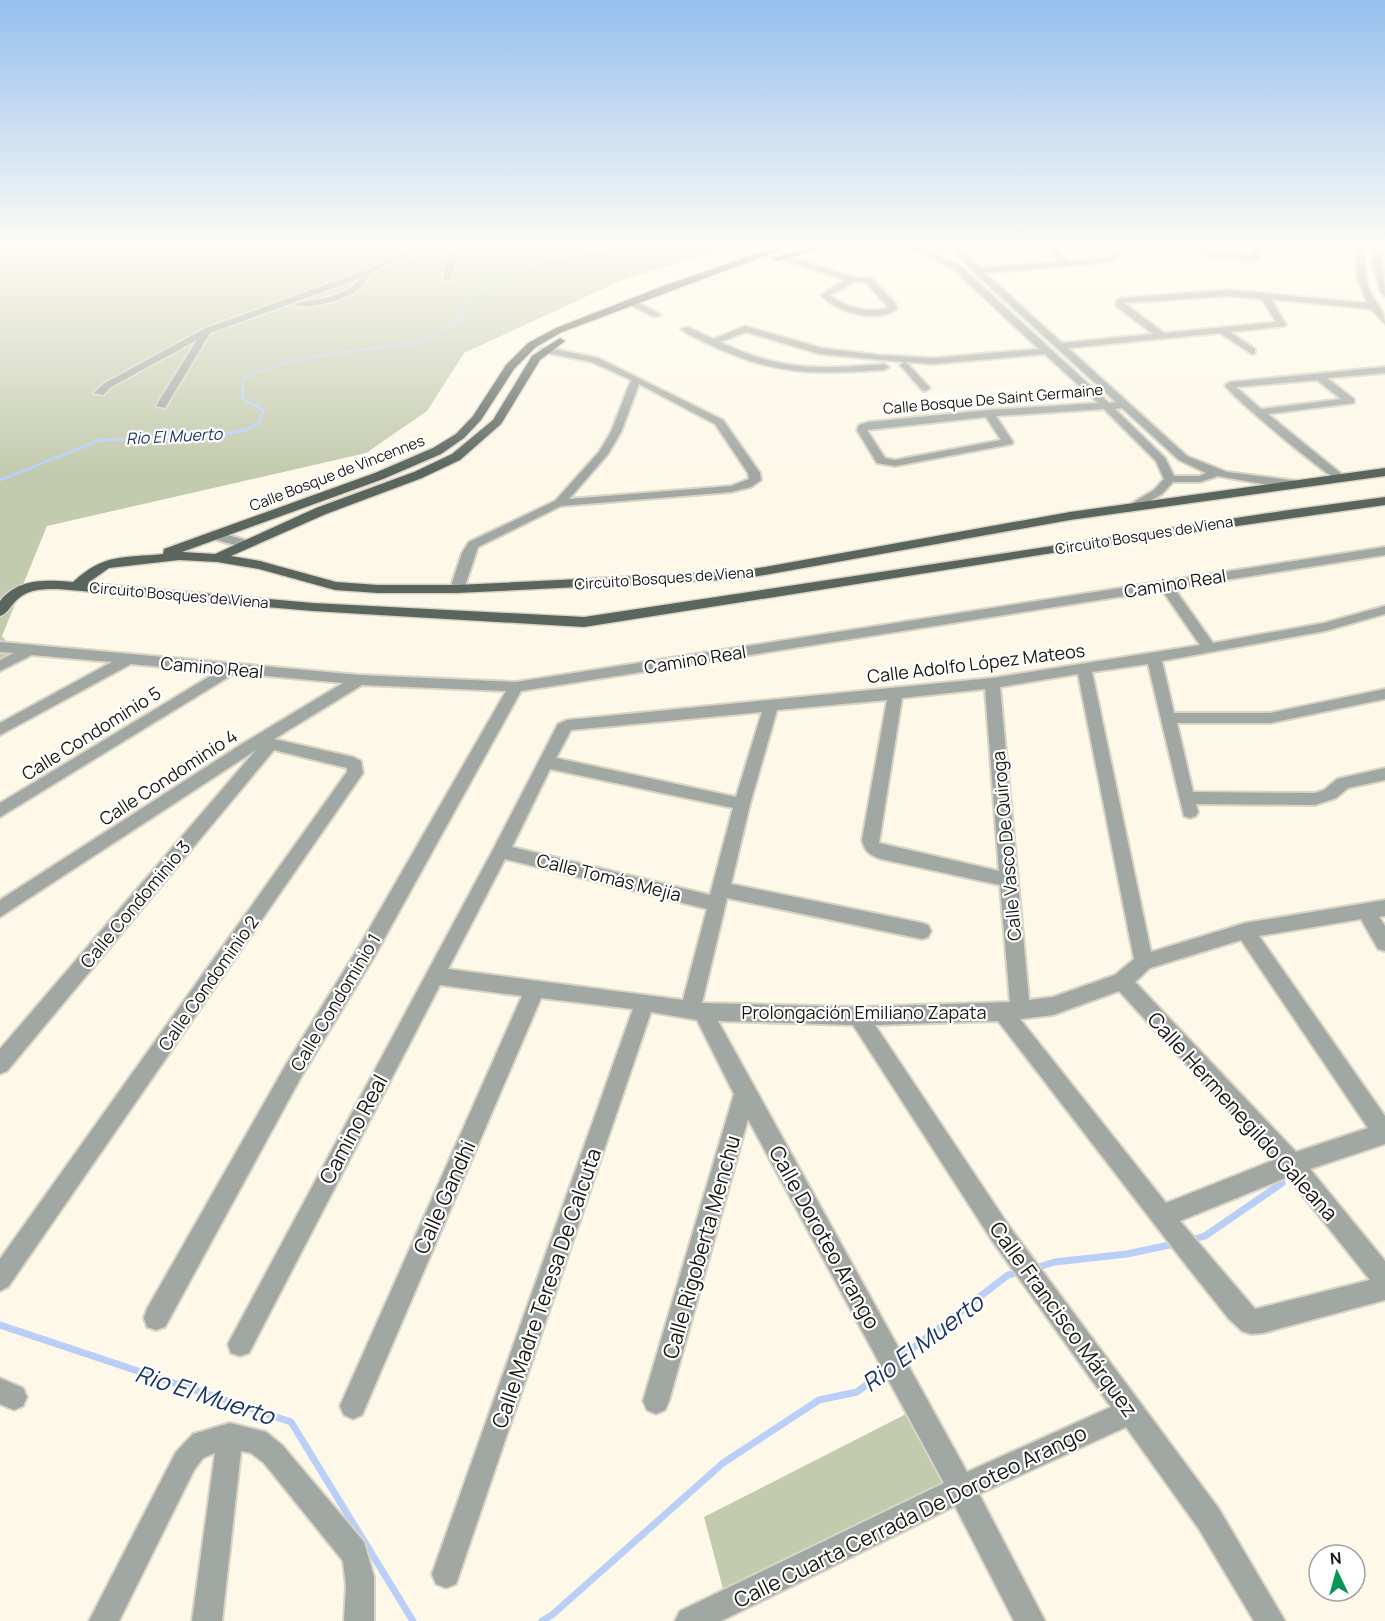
<svg xmlns="http://www.w3.org/2000/svg" width="1385" height="1621" viewBox="0 0 1385 1621" font-family="Manrope,sans-serif">
  <style>
    .green { fill: #c3cbae }
    .lines { fill: none; stroke-linecap: round; stroke-linejoin: round }
    .stream-far2 { stroke: #bacff7; stroke-width: 2 }
    .stream-far1 { stroke: #bacff7; stroke-width: 3 }
    .stream { stroke: #bacff7; stroke-width: 7 }
    .minor-casing { stroke: #d9d4c6; stroke-width: 4 }
    .major-casing { stroke: #d9d4c6; stroke-width: 3 }
    .minor { fill: #a1a7a3; fill-rule: evenodd }
    .major { fill: #5a655e; fill-rule: evenodd }
    .labels { text-anchor: middle; dominant-baseline: central; stroke-width: 4.5; stroke-linejoin: round; paint-order: stroke }
    .far-street-label { font-size: 15px; fill: #1a1813; stroke: #fff }
    .far-water-label { font-size: 16px; font-style: italic; fill: #1d3465; stroke: #fff }
    .street-label { font-size: 18px; fill: #1a1813; stroke: #fff }
    .near-street-label { font-size: 21px; fill: #1a1813; stroke: #fff }
    .near-water-label { font-size: 24px; font-style: italic; fill: #1d3465; stroke: #fff }
  </style>
  <rect width="100%" height="100%" fill="#fdf8e8"/>
  <!-- green -->
  <path class="green" d="M 0,245 L 736,245 L 624,279 L 464,353 L 427,411 L 366,453 L 47,526 L 2,636 L 22,660 L 0,672 Z
    M 912,1411 L 955,1487 L 727,1604 L 704,1517 Z"/>
  <g class="lines">
    <!-- stream-far2 -->
    <path class="stream-far2" d="M 243,396 L 243,379 C 286,357 333,354 381,347 C 392,346 405,345 417,342 C 434,338 457,326 465,310 C 468,303 468,299 474,295 C 531,255 576,253 643,245"/>
    <!-- stream-far1 -->
    <path class="stream-far1" d="M 0,480 L 100,440 L 211,436 L 247,430 L 260,422 L 263,410 L 243,399 L 243,394"/>
    <!-- stream -->
    <path class="stream" d="M 1191,1240 L 1205,1236 L 1282,1183
      M 1035,1268 L 1055,1262 L 1127,1254 L 1174,1244
      M 0,1325 L 291,1422 L 413,1621
      M 899,1359 L 1008,1275 L 1021,1272
      M 542,1621 L 552,1615 L 723,1463 L 819,1400 L 857,1392 L 888,1368"/>
    <defs>
      <path id="minor" d="M 421,245 L 431,245 C 415,257 385,262 371,274 C 367,278 364,285 359,289 C 348,299 305,312 293,304 L 334,296 L 352,287 L 361,278 L 210,333 L 165,408 L 156,406 L 197,340 L 111,387 L 103,395 L 94,393 L 105,383 L 204,329 L 366,270 Z
        M 451,245 L 459,245 L 451,279 L 447,281 L 443,279 Z
        M 910,245 L 916,245 L 957,263 L 1109,403 L 1116,402 L 975,273 L 958,255 L 954,245 L 962,245 L 965,252 L 980,268 L 1060,262 L 1049,250 L 1053,245 L 1061,245 L 1057,250 L 1069,261 L 1108,258 L 1112,256 L 1110,245 L 1118,245 L 1120,257 L 1110,262 L 985,273 L 1062,343 L 1153,334 L 1116,306 L 1116,301 L 1120,298 L 1228,290 L 1367,303 L 1357,276 L 1357,245 L 1365,245 C 1364,262 1364,278 1371,293 C 1376,304 1385,312 1385,324 L 1371,309 L 1271,299 L 1286,324 L 1285,326 L 1230,332 L 1255,349 L 1255,353 L 1252,354 L 1220,333 L 1068,348 L 1187,456 L 1227,472 L 1298,481 L 1304,484 L 1298,487 L 1268,485 L 1218,476 L 1200,482 L 1173,482 L 1162,494 L 1133,511 L 1127,507 L 1129,505 L 1154,490 L 1164,479 L 1156,461 L 1104,409 L 996,416 L 1013,442 L 1012,444 L 895,466 L 877,463 L 857,430 L 859,425 L 869,422 L 989,410 L 1098,403 L 1045,354 L 933,364 L 906,362 L 930,388 L 925,391 L 922,390 L 902,367 L 900,365 L 904,362 L 820,354 L 746,332 L 720,342 C 783,372 817,369 884,364 L 889,367 L 884,370 C 816,374 776,376 713,346 C 703,341 689,336 681,329 L 688,327 L 713,339 L 745,326 L 821,348 L 878,355 L 933,358 L 1039,349 L 951,267 L 910,249 ZM 1228,296 L 1262,299 L 1276,322 L 1164,333 L 1124,303 ZM 1122,408 L 1179,460 L 1206,473 L 1199,476 L 1174,476 L 1165,458 L 1115,409 ZM 986,417 L 1001,440 L 895,460 L 885,458 L 867,430 Z
        M 1200,245 L 1208,245 L 1213,252 L 1249,256 L 1252,255 L 1255,245 L 1263,245 L 1259,258 L 1249,260 L 1208,256 L 1204,254 Z
        M 1375,245 L 1383,245 C 1380,263 1385,277 1385,296 L 1381,293 L 1372,263 Z
        M 780,254 L 853,277 L 871,278 L 896,304 L 897,309 C 877,323 837,313 821,295 L 845,280 L 780,258 ZM 863,281 L 865,282 L 889,308 C 869,313 846,308 830,295 L 854,282 Z
        M 629,300 L 635,300 L 661,315 L 654,317 L 629,304 Z
        M 545,347 L 598,358 L 723,420 L 760,473 L 761,480 L 751,487 L 731,492 L 561,506 L 478,547 L 464,589 L 457,593 L 452,592 L 450,589 L 462,553 L 469,542 L 555,501 L 599,452 L 611,432 L 631,380 L 592,362 L 542,352 L 540,350 ZM 639,384 L 715,424 L 748,473 L 749,479 L 731,486 L 569,499 L 608,454 L 621,432 Z
        M 1385,367 L 1385,373 L 1327,378 L 1354,399 L 1354,403 L 1268,414 L 1344,476 L 1346,478 L 1340,481 C 1329,478 1227,393 1225,385 L 1230,382 ZM 1317,380 L 1341,399 L 1261,409 L 1236,387 Z
        M 214,531 L 249,541 L 251,544 L 245,548 L 210,538 L 208,535 Z
        M 1385,547 L 1385,555 L 1174,588 L 1213,643 L 1324,623 L 1385,606 L 1385,614 L 1325,631 L 1162,661 L 1174,713 L 1270,713 L 1385,689 L 1385,699 L 1270,723 L 1177,723 L 1193,792 L 1315,793 L 1324,790 L 1337,779 L 1385,768 L 1385,780 L 1348,788 L 1336,798 L 1315,805 L 1196,804 L 1198,812 L 1196,816 L 1190,818 L 1184,816 L 1148,664 L 1092,672 L 1151,952 L 1245,923 L 1385,900 L 1385,916 L 1379,917 L 1385,926 L 1385,951 L 1378,949 L 1361,919 L 1259,936 L 1385,1116 L 1385,1144 L 1310,1169 L 1385,1261 L 1385,1300 L 1263,1333 L 1251,1334 L 1242,1331 L 1229,1319 L 1186,1265 L 998,1021 L 875,1025 L 1009,1226 L 1219,1509 L 1285,1621 L 1254,1621 L 1199,1529 L 1126,1427 L 979,1494 L 1045,1621 L 1014,1621 L 955,1506 L 721,1621 L 675,1621 L 680,1611 L 944,1483 L 748,1119 L 669,1401 L 665,1410 L 656,1414 L 647,1410 L 643,1401 L 734,1094 L 697,1020 L 651,1012 L 456,1584 L 446,1588 L 436,1584 L 432,1574 L 633,1009 L 541,998 L 362,1415 L 353,1419 L 344,1415 L 340,1406 L 522,996 L 440,985 L 249,1353 L 240,1356 L 231,1353 L 228,1344 L 494,848 L 558,724 L 567,720 L 992,678 L 1200,645 L 1162,590 L 521,691 L 374,957 L 301,1077 L 165,1327 L 156,1330 L 147,1327 L 144,1318 L 147,1309 L 287,1063 L 360,945 L 506,691 L 362,685 L 274,739 L 353,757 L 361,761 L 363,773 L 8,1287 L 0,1291 L 0,1259 L 347,772 L 347,768 L 274,750 L 7,1071 L 0,1074 L 0,1049 L 256,750 L 0,917 L 0,900 L 242,744 L 343,683 L 235,673 L 0,817 L 0,803 L 217,672 L 131,664 L 0,735 L 0,723 L 112,662 L 32,655 L 0,671 L 0,660 L 14,653 L 0,652 L 0,642 L 359,675 L 516,682 ZM 1078,674 L 1134,959 L 1115,975 L 1053,997 L 1029,1000 L 1000,687 ZM 985,689 L 999,871 L 879,843 L 902,698 ZM 887,700 L 862,840 C 865,852 870,855 881,859 L 1000,885 L 1010,1002 L 858,1007 L 702,1003 L 727,898 L 922,939 L 928,937 L 931,931 L 928,925 L 922,923 L 731,884 L 750,804 L 777,710 ZM 762,712 L 736,797 L 556,758 L 571,730 ZM 550,769 L 733,808 L 710,895 L 512,847 ZM 505,859 L 707,909 L 683,1000 L 448,969 ZM 1241,940 L 1368,1128 L 1296,1152 L 1135,982 L 1150,968 ZM 1119,991 L 1274,1160 L 1166,1203 L 1020,1019 L 1053,1015 ZM 718,1021 L 853,1025 L 993,1242 L 1111,1407 L 967,1472 ZM 1288,1177 L 1370,1280 L 1255,1309 L 1180,1221 Z
        M 0,1378 L 23,1388 L 27,1397 L 23,1406 L 14,1410 L 0,1404 Z
        M 230,1423 L 266,1432 L 282,1445 L 364,1542 L 374,1577 L 374,1621 L 344,1621 L 346,1586 L 343,1561 L 264,1463 L 251,1453 L 241,1451 L 222,1621 L 192,1621 L 215,1453 L 203,1458 L 194,1470 L 119,1621 L 89,1621 L 176,1452 L 193,1434 Z"/>
      <path id="major" d="M 782,245 L 793,245 L 562,332 L 536,347 L 514,369 L 481,420 L 464,438 L 441,454 L 383,479 L 182,552 L 215,554 L 316,508 L 414,472 L 452,454 L 493,420 L 532,356 L 560,338 L 565,341 L 540,360 L 501,424 L 460,460 L 422,478 L 326,514 L 231,556 L 260,561 L 336,582 L 378,585 L 457,585 L 742,571 L 1070,512 L 1385,468 L 1385,476 L 1070,520 L 742,579 L 457,593 L 378,593 L 335,590 L 259,569 L 217,562 L 179,560 L 109,568 L 88,583 L 313,603 L 584,617 L 1289,510 L 1385,497 L 1385,505 L 1097,546 L 584,627 L 313,611 L 58,589 C 40,589 26,589 14,603 C 9,608 7,614 0,616 L 0,601 C 19,578 45,580 73,582 C 104,553 124,558 163,554 L 164,549 L 375,473 L 433,448 L 456,434 L 473,416 L 506,365 L 528,343 L 556,328 L 666,285 Z
        M 823,245 L 837,245 L 776,261 L 772,258 Z
        M 895,245 L 946,245 C 935,252 906,252 895,245 Z"/>
    </defs>
    <!-- minor casing -->
    <use href="#minor" class="minor-casing"/>
    <!-- major casing -->
    <use href="#major" class="major-casing"/>
    <!-- minor -->
    <use href="#minor" class="minor"/>
    <!-- major -->
    <use href="#major" class="major"/>
  </g>
  <!-- sky -->
  <linearGradient id="sky" x2="0" y2="1"><stop stop-color="#95bfee"/><stop offset="0.52" stop-color="#fefcf5"/><stop offset="1" stop-color="#fefcf5" stop-opacity="0"/></linearGradient>
  <rect width="1385" height="472" fill="url(#sky)"/>
  <g class="labels">
    <!-- far-street labels -->
    <g class="far-street-label">
      <text transform="translate(993 399) rotate(-5)">Calle Bosque De Saint Germaine</text>
      <text transform="translate(337 473) rotate(-21)">Calle Bosque de Vincennes</text>
      <text transform="translate(1144 535) rotate(-9)">Circuito Bosques de Viena</text>
      <text transform="translate(664 578) rotate(-4)">Circuito Bosques de Viena</text>
      <text transform="translate(179 595) rotate(5)">Circuito Bosques de Viena</text>
    </g>
    <!-- far-water labels -->
    <g class="far-water-label">
      <text transform="translate(174 436) rotate(-3)">Rio El Muerto</text>
    </g>
    <!-- street labels -->
    <g class="street-label">
      <text transform="translate(1175 583) rotate(-9)">Camino Real</text>
      <text transform="translate(695 659) rotate(-9)">Camino Real</text>
      <text transform="translate(976 663) rotate(-7)">Calle Adolfo López Mateos</text>
      <text transform="translate(212 667) rotate(5)">Camino Real</text>
      <text transform="translate(91 733) rotate(-32)">Calle Condominio 5</text>
      <text transform="translate(168 777) rotate(-33)">Calle Condominio 4</text>
      <text transform="translate(1006 846) rotate(-95)">Calle Vasco De Quiroga</text>
      <text transform="translate(609 877) rotate(14)">Calle Tomás Mejía</text>
      <text transform="translate(135 904) rotate(-50)">Calle Condominio 3</text>
      <text transform="translate(208 983) rotate(-55)">Calle Condominio 2</text>
      <text transform="translate(335 1002) rotate(-59)">Calle Condominio 1</text>
      <text x="864" y="1012">Prolongación Emiliano Zapata</text>
    </g>
    <!-- near-street labels -->
    <g class="near-street-label">
      <text transform="translate(1243 1116) rotate(48)">Calle Hermenegildo Galeana</text>
      <text transform="translate(353 1129) rotate(-62)">Camino Real</text>
      <text transform="translate(444 1197) rotate(-66)">Calle Gandhi</text>
      <text transform="translate(825 1237) rotate(61)">Calle Doroteo Arango</text>
      <text transform="translate(701 1247) rotate(-74)">Calle Rigoberta Menchu</text>
      <text transform="translate(546 1288) rotate(-71)">Calle Madre Teresa De Calcuta</text>
      <text transform="translate(1064 1319) rotate(54)">Calle Francisco Márquez</text>
      <text transform="translate(910 1516) rotate(-26)">Calle Cuarta Cerrada De Doroteo Arango</text>
    </g>
    <!-- near-water labels -->
    <g class="near-water-label">
      <text transform="translate(922 1342) rotate(-37)">Rio El Muerto</text>
      <text transform="translate(205 1394) rotate(18)">Rio El Muerto</text>
    </g>
  </g>
  <!-- north arrow -->
  <g transform="translate(1337 1573) rotate(355)"><circle r="28" fill="#ffffff" stroke="#a3a3a1" stroke-width="1.5"/>
  <path d="M0-4.5L10 22L0 15L-10 22Z" fill="#059555"/>
  <text y="-9" font-size="16" font-weight="bold" text-anchor="middle" fill="#1a1813">N</text>
  </g>
</svg>
